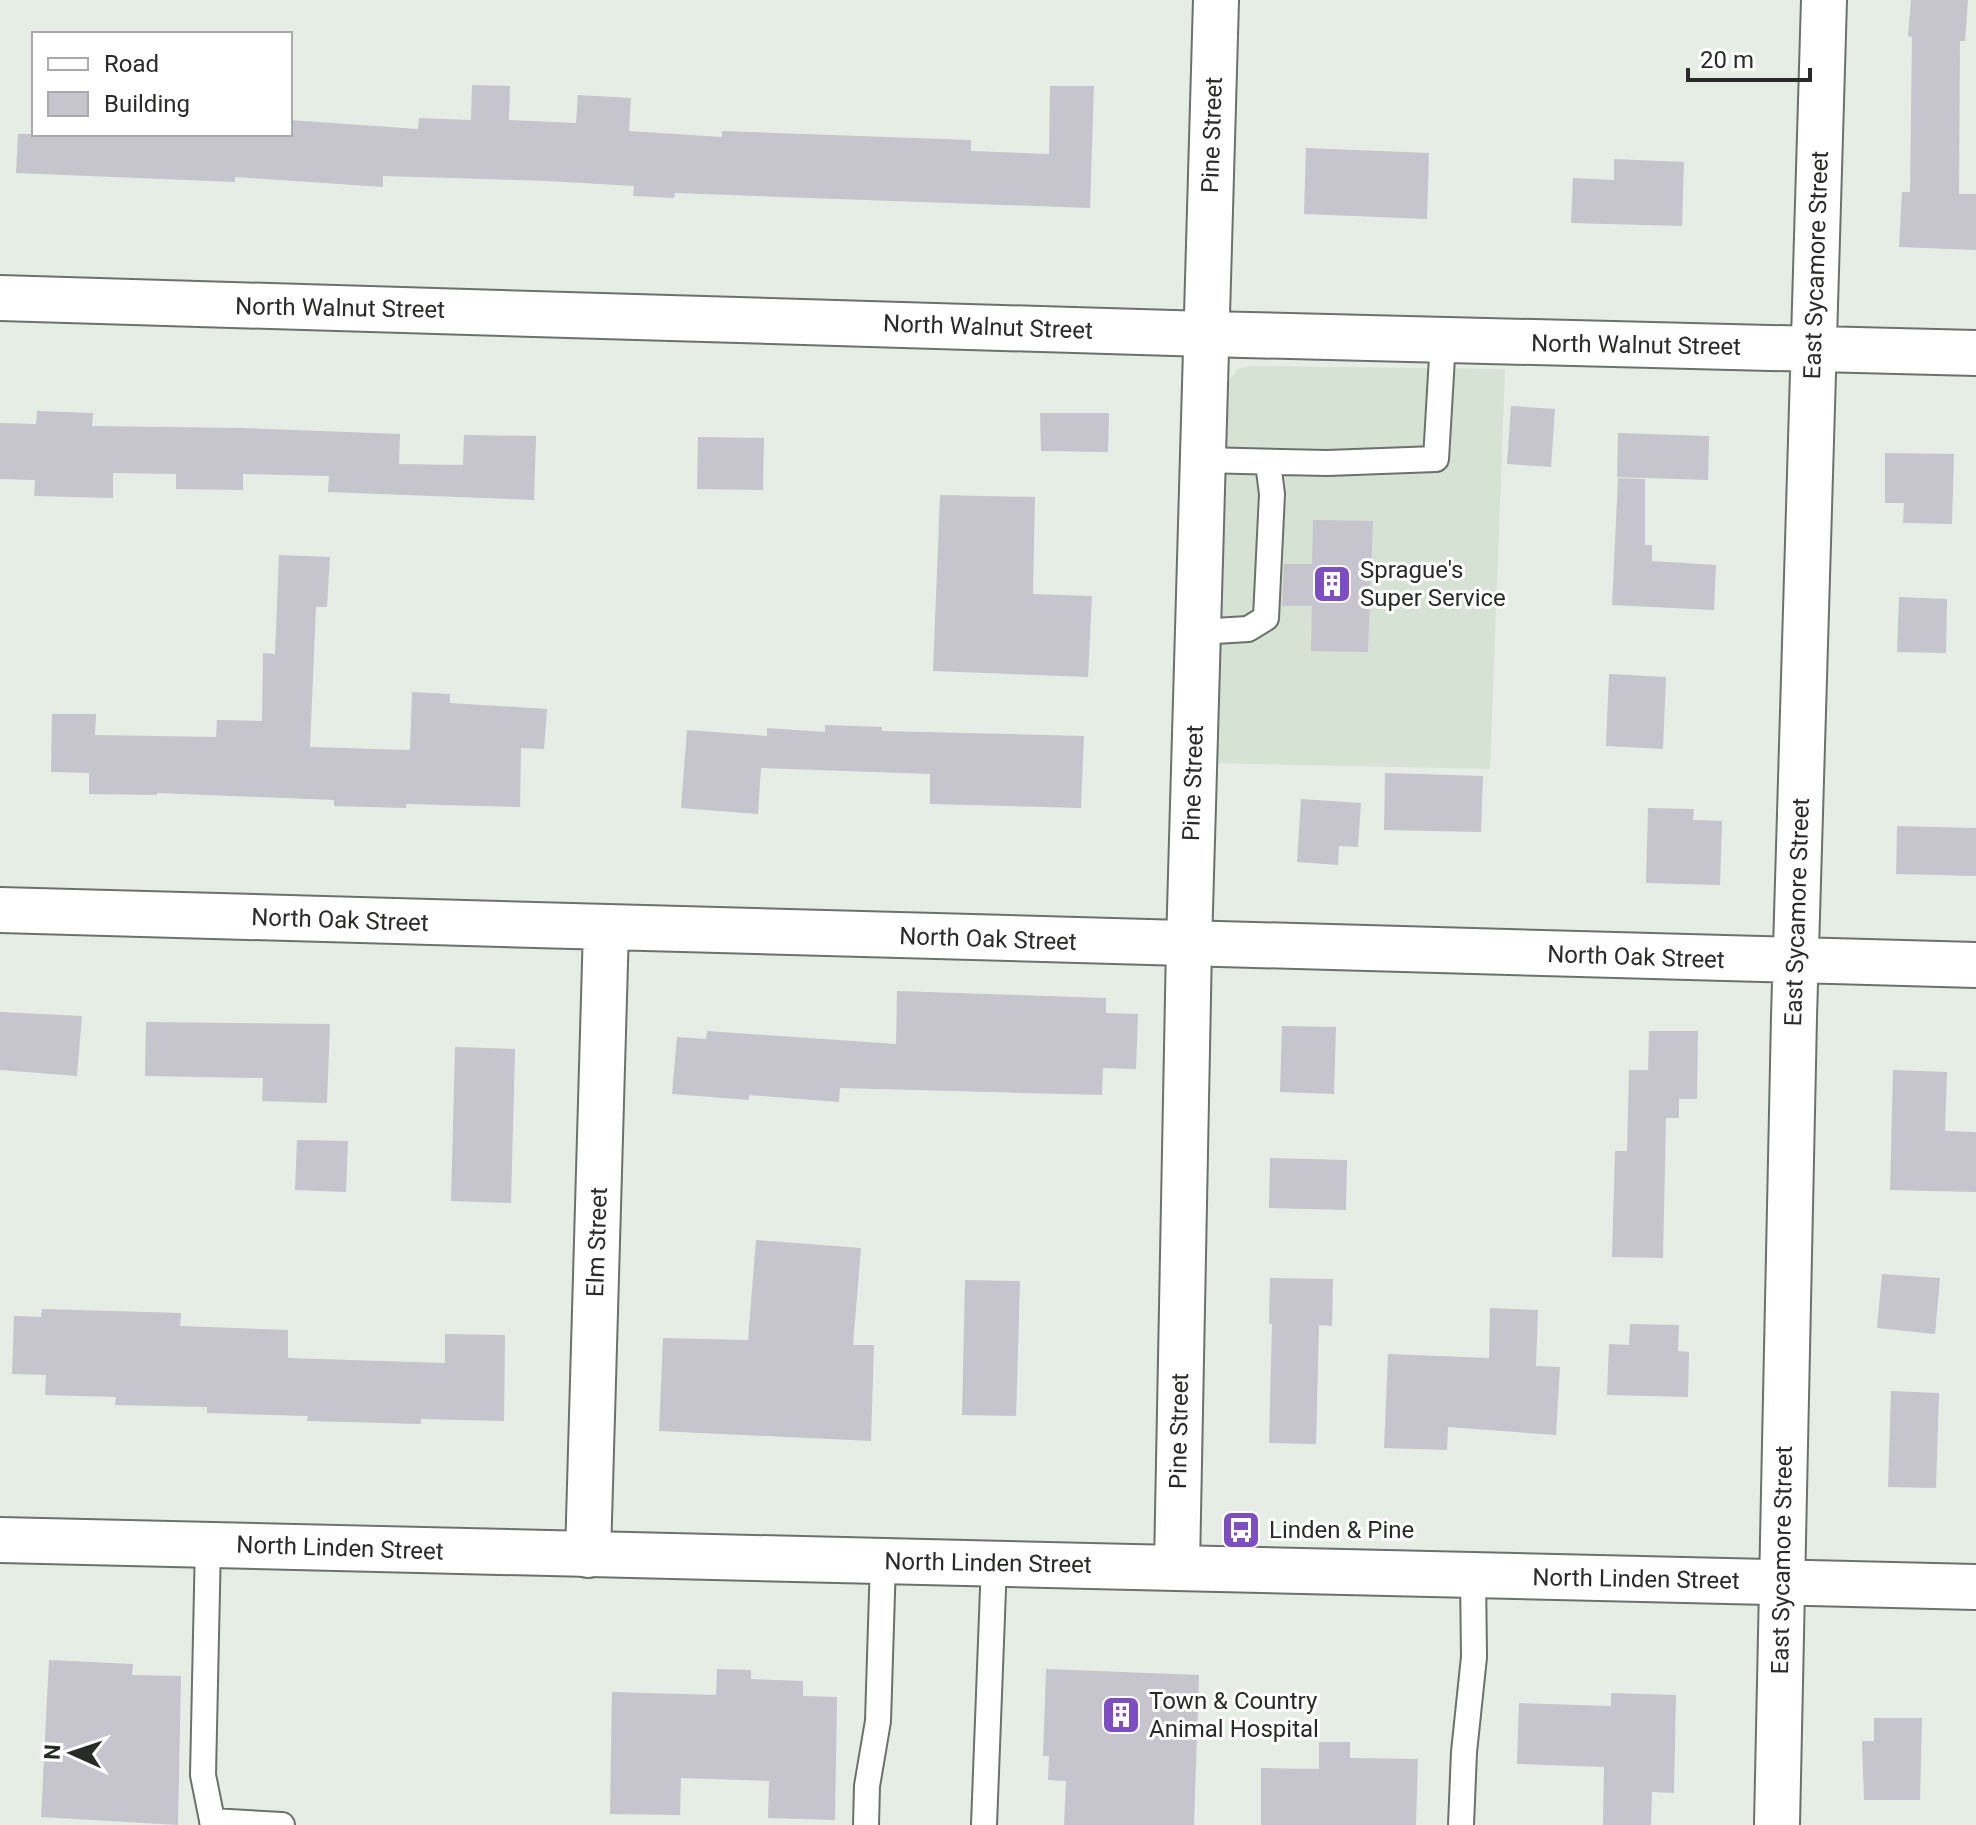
<svg xmlns="http://www.w3.org/2000/svg" width="1976" height="1825" viewBox="0 0 1976 1825" font-family="Roboto,sans-serif">
  <style>
    .built { fill: #d5e2d4 }
    .building { fill: #c6c4cd }
    .lines { fill: none; stroke-linecap: round; stroke-linejoin: round }
    .service-casing { stroke: #6b716b; stroke-width: 28 }
    .minor-casing { stroke: #6b716b; stroke-width: 48 }
    .tertiary-casing { stroke: #6b716b; stroke-width: 48 }
    .secondary-casing { stroke: #6b716b; stroke-width: 48 }
    .service { stroke: #fff; stroke-width: 24 }
    .minor { stroke: #fff; stroke-width: 44 }
    .tertiary { stroke: #fff; stroke-width: 44 }
    .secondary { stroke: #fff; stroke-width: 44 }
    .labels { text-anchor: middle; dominant-baseline: central; stroke-width: 6; stroke-linejoin: round; paint-order: stroke }
    .street-label { font-size: 24px; fill: #292b28; stroke: #fff }
    .poi-label { font-size: 24px; fill: #292b28; stroke: #fff; text-anchor: start }
  </style>
  <rect width="100%" height="100%" fill="#e6ede5"/>
  <!-- built -->
  <path class="built" d="M 1249,366 L 1505,369 L 1490,769 L 1214,763 L 1222,389 L 1238,369 Z"/>
  <!-- building -->
  <path class="building" d="M 1911,0 L 1968,0 L 1965,41 L 1960,41 L 1959,194 L 1976,194 L 1976,250 L 1899,247 L 1902,192 L 1910,192 L 1912,37 L 1908,36 Z
    M 472,85 L 510,86 L 509,120 L 576,123 L 578,95 L 631,98 L 629,131 L 722,137 L 722,131 L 971,140 L 971,151 L 1049,154 L 1050,86 L 1094,86 L 1090,208 L 675,193 L 674,198 L 633,196 L 634,186 L 547,181 L 383,176 L 383,187 L 235,177 L 235,182 L 16,173 L 18,134 L 290,134 L 290,120 L 418,129 L 419,118 L 471,120 Z
    M 1306,148 L 1429,153 L 1427,219 L 1304,214 Z
    M 1614,159 L 1684,162 L 1682,226 L 1571,223 L 1573,178 L 1614,180 Z
    M 1511,406 L 1555,409 L 1551,467 L 1507,464 Z
    M 37,411 L 93,413 L 92,426 L 243,428 L 400,434 L 399,464 L 463,465 L 464,435 L 536,436 L 534,500 L 328,492 L 329,476 L 243,474 L 243,490 L 176,489 L 176,474 L 113,473 L 113,498 L 34,496 L 35,480 L 0,479 L 0,423 L 36,424 Z
    M 1040,413 L 1109,413 L 1108,452 L 1041,451 Z
    M 1618,433 L 1709,436 L 1708,480 L 1617,477 Z
    M 698,437 L 764,438 L 763,490 L 697,489 Z
    M 1885,453 L 1954,454 L 1952,524 L 1903,523 L 1904,503 L 1885,503 Z
    M 1618,478 L 1645,479 L 1645,545 L 1652,545 L 1652,561 L 1716,565 L 1714,610 L 1612,605 Z
    M 940,495 L 1035,497 L 1033,594 L 1092,596 L 1088,677 L 933,671 Z
    M 1313,520 L 1373,521 L 1368,652 L 1311,651 L 1312,606 L 1282,606 L 1284,564 L 1312,564 Z
    M 279,555 L 330,557 L 327,607 L 316,607 L 310,747 L 410,750 L 412,692 L 450,694 L 450,703 L 547,709 L 544,749 L 521,748 L 520,807 L 406,804 L 406,808 L 334,806 L 334,800 L 157,793 L 157,795 L 89,794 L 89,773 L 51,772 L 52,714 L 96,714 L 95,735 L 216,737 L 217,720 L 262,721 L 263,653 L 275,654 Z
    M 1899,597 L 1947,599 L 1946,653 L 1897,652 Z
    M 1609,674 L 1666,677 L 1663,749 L 1606,746 Z
    M 825,725 L 882,727 L 882,731 L 1084,736 L 1081,808 L 930,804 L 930,774 L 761,768 L 758,814 L 681,808 L 687,730 L 767,736 L 767,728 L 825,732 Z
    M 1385,773 L 1483,776 L 1481,832 L 1384,830 Z
    M 1301,799 L 1361,803 L 1358,847 L 1339,846 L 1338,865 L 1297,862 Z
    M 1648,808 L 1694,809 L 1693,820 L 1722,821 L 1720,885 L 1646,883 Z
    M 1897,826 L 1976,828 L 1976,876 L 1896,874 Z
    M 897,991 L 1106,998 L 1106,1013 L 1138,1014 L 1136,1069 L 1103,1068 L 1102,1095 L 840,1088 L 839,1102 L 749,1095 L 749,1100 L 672,1094 L 677,1037 L 706,1039 L 707,1031 L 896,1044 Z
    M 0,1012 L 82,1016 L 77,1076 L 0,1070 Z
    M 146,1022 L 330,1024 L 327,1103 L 262,1101 L 263,1078 L 145,1076 Z
    M 1282,1026 L 1336,1027 L 1334,1094 L 1280,1092 Z
    M 1649,1031 L 1698,1031 L 1697,1099 L 1679,1099 L 1679,1118 L 1666,1118 L 1663,1258 L 1612,1257 L 1615,1151 L 1627,1151 L 1629,1070 L 1648,1070 Z
    M 455,1047 L 515,1049 L 511,1203 L 451,1201 Z
    M 1893,1070 L 1947,1072 L 1945,1131 L 1976,1132 L 1976,1192 L 1890,1190 Z
    M 297,1140 L 348,1141 L 346,1192 L 295,1190 Z
    M 1270,1158 L 1347,1160 L 1346,1210 L 1269,1208 Z
    M 756,1240 L 861,1248 L 853,1345 L 874,1345 L 871,1441 L 659,1431 L 663,1338 L 748,1340 Z
    M 1882,1274 L 1940,1278 L 1935,1334 L 1877,1328 Z
    M 1270,1278 L 1333,1279 L 1332,1326 L 1319,1325 L 1316,1444 L 1269,1443 L 1272,1324 L 1269,1324 Z
    M 965,1280 L 1020,1281 L 1016,1416 L 962,1415 Z
    M 1490,1308 L 1538,1310 L 1536,1366 L 1560,1367 L 1556,1435 L 1448,1427 L 1447,1450 L 1384,1448 L 1388,1354 L 1489,1358 Z
    M 42,1309 L 181,1313 L 180,1326 L 288,1330 L 288,1358 L 445,1363 L 445,1334 L 505,1335 L 504,1421 L 421,1419 L 421,1424 L 307,1421 L 308,1416 L 207,1413 L 207,1407 L 115,1405 L 116,1397 L 45,1395 L 46,1375 L 12,1374 L 14,1316 L 41,1317 Z
    M 1630,1324 L 1679,1325 L 1678,1351 L 1689,1352 L 1688,1397 L 1607,1395 L 1609,1344 L 1629,1345 Z
    M 1891,1391 L 1939,1393 L 1936,1488 L 1888,1487 Z
    M 49,1660 L 133,1664 L 132,1675 L 181,1676 L 178,1825 L 41,1817 Z
    M 717,1669 L 751,1670 L 751,1679 L 803,1681 L 803,1696 L 837,1697 L 835,1820 L 768,1818 L 769,1781 L 681,1778 L 680,1815 L 610,1814 L 612,1692 L 716,1695 Z
    M 1046,1669 L 1199,1675 L 1194,1825 L 1064,1825 L 1066,1781 L 1048,1780 L 1049,1756 L 1043,1756 Z
    M 1611,1693 L 1676,1695 L 1674,1793 L 1652,1792 L 1651,1825 L 1603,1825 L 1604,1767 L 1517,1764 L 1519,1703 L 1611,1706 Z
    M 1874,1718 L 1922,1718 L 1920,1800 L 1864,1800 L 1862,1741 L 1874,1741 Z
    M 1319,1742 L 1350,1742 L 1350,1758 L 1418,1759 L 1416,1825 L 1261,1825 L 1261,1768 L 1319,1769 Z"/>
  <g class="lines">
    <defs>
      <path id="service" d="M 1202,460 L 1327,463 L 1436,459 L 1443,340
        M 1198,632 L 1248,629 L 1266,618 L 1272,494 L 1268,463
        M 208,1543 L 203,1775 L 213,1825
        M 212,1821 L 282,1825
        M 866,1825 L 867,1786 L 878,1721 L 883,1561
        M 984,1825 L 994,1563
        M 1461,1825 L 1464,1752 L 1474,1657 L 1473,1574"/>
      <path id="minor" d="M 0,298 L 1206,334 L 1976,353
        M 0,910 L 1976,965
        M 588,1555 L 606,928
        M 1777,1825 L 1794,1017 L 1824,0"/>
      <path id="tertiary" d="M 1177,1566 L 1189,945 L 1216,0"/>
      <path id="secondary" d="M 0,1540 L 1976,1587"/>
    </defs>
    <!-- service casing -->
    <use href="#service" class="service-casing"/>
    <!-- minor casing -->
    <use href="#minor" class="minor-casing"/>
    <!-- tertiary casing -->
    <use href="#tertiary" class="tertiary-casing"/>
    <!-- secondary casing -->
    <use href="#secondary" class="secondary-casing"/>
    <!-- service -->
    <use href="#service" class="service"/>
    <!-- minor -->
    <use href="#minor" class="minor"/>
    <!-- tertiary -->
    <use href="#tertiary" class="tertiary"/>
    <!-- secondary -->
    <use href="#secondary" class="secondary"/>
  </g>
  <!-- icons -->
  <defs>
    <symbol id="building-square" viewBox="-11 -11 22 22"><rect x="-9" y="-9" width="18" height="18" rx="4" fill="#7d4dc5" stroke="#fff"/><path d="M-4-6H4V6H1V3H-1V6H-4ZM-2.5-4.3h1.7v1.8h-1.7ZM.8-4.3h1.7v1.8H.8ZM-2.5-1h1.7V.8h-1.7ZM.8-1h1.7V.8H.8Z" fill="#fff"/></symbol>
    <symbol id="bus-square" viewBox="-11 -11 22 22"><rect x="-9" y="-9" width="18" height="18" rx="4" fill="#7d4dc5" stroke="#fff"/><path d="M-5-6H5V4H4V6H2V4H-2V6H-4V4H-5ZM-3.5-4V0h7V-4ZM-3.5 1.2v1.5H-2V1.2ZM2 1.2v1.5H3.5V1.2Z" fill="#fff"/></symbol>
  </defs>
  <g fill-rule="evenodd">
    <use href="#building-square" x="1310" y="562" width="44" height="44"/>
    <use href="#bus-square" x="1219" y="1508" width="44" height="44"/>
    <use href="#building-square" x="1099" y="1693" width="44" height="44"/>
  </g>
  <g class="labels">
    <!-- street labels -->
    <g class="street-label">
      <text transform="translate(1212 135) rotate(-88)">Pine Street</text>
      <text transform="translate(1816 265) rotate(-88)">East Sycamore Street</text>
      <text transform="translate(340 308) rotate(1)">North Walnut Street</text>
      <text transform="translate(988 327) rotate(2)">North Walnut Street</text>
      <text transform="translate(1636 345) rotate(1)">North Walnut Street</text>
      <text transform="translate(1193 783) rotate(-88)">Pine Street</text>
      <text transform="translate(1797 912) rotate(-88)">East Sycamore Street</text>
      <text transform="translate(340 920) rotate(2)">North Oak Street</text>
      <text transform="translate(988 939) rotate(2)">North Oak Street</text>
      <text transform="translate(1636 957) rotate(2)">North Oak Street</text>
      <text transform="translate(597 1242) rotate(-88)">Elm Street</text>
      <text transform="translate(1179 1431) rotate(-89)">Pine Street</text>
      <text transform="translate(340 1548) rotate(2)">North Linden Street</text>
      <text transform="translate(1782 1560) rotate(-89)">East Sycamore Street</text>
      <text transform="translate(988 1563) rotate(1)">North Linden Street</text>
      <text transform="translate(1636 1579) rotate(1)">North Linden Street</text>
    </g>
    <!-- poi labels -->
    <g class="poi-label">
      <text x="1360" y="570">Sprague's<tspan x="1360" dy="28">Super Service</tspan></text>
      <text x="1269" y="1530">Linden &amp; Pine</text>
      <text x="1149" y="1701">Town &amp; Country<tspan x="1149" dy="28">Animal Hospital</tspan></text>
    </g>
  </g>
  <!-- legend -->
  <rect x="32" y="32" width="260" height="104" fill="#ffffff" stroke="#a9aaa9" stroke-width="2"/>
  <rect x="48" y="58" width="40" height="12" fill="#ffffff" stroke="#a9aaa9" stroke-width="2"/>
  <text x="104" y="72" font-size="24" fill="#292b28">Road</text>
  <rect x="48" y="92" width="40" height="24" fill="#c6c4cd" stroke="#a9aaa9" stroke-width="2"/>
  <text x="104" y="112" font-size="24" fill="#292b28">Building</text>
  <!-- north arrow -->
  <g transform="translate(72 1753) rotate(273)" stroke="#ffffff" stroke-width="6" paint-order="stroke">
  <path d="M0-6L14 30L0 20L-14 30Z" fill="#292b28"/>
  <text y="-12" font-size="22" font-weight="bold" text-anchor="middle" fill="#292b28">N</text>
  </g>
  <!-- scale -->
  <path d="M1688 68v12h122v-12" fill="none" stroke="#292b28" stroke-width="4"/>
  <text x="1700" y="68" font-size="24" fill="#292b28" stroke="#ffffff" stroke-width="6" paint-order="stroke">20 m</text>
</svg>
